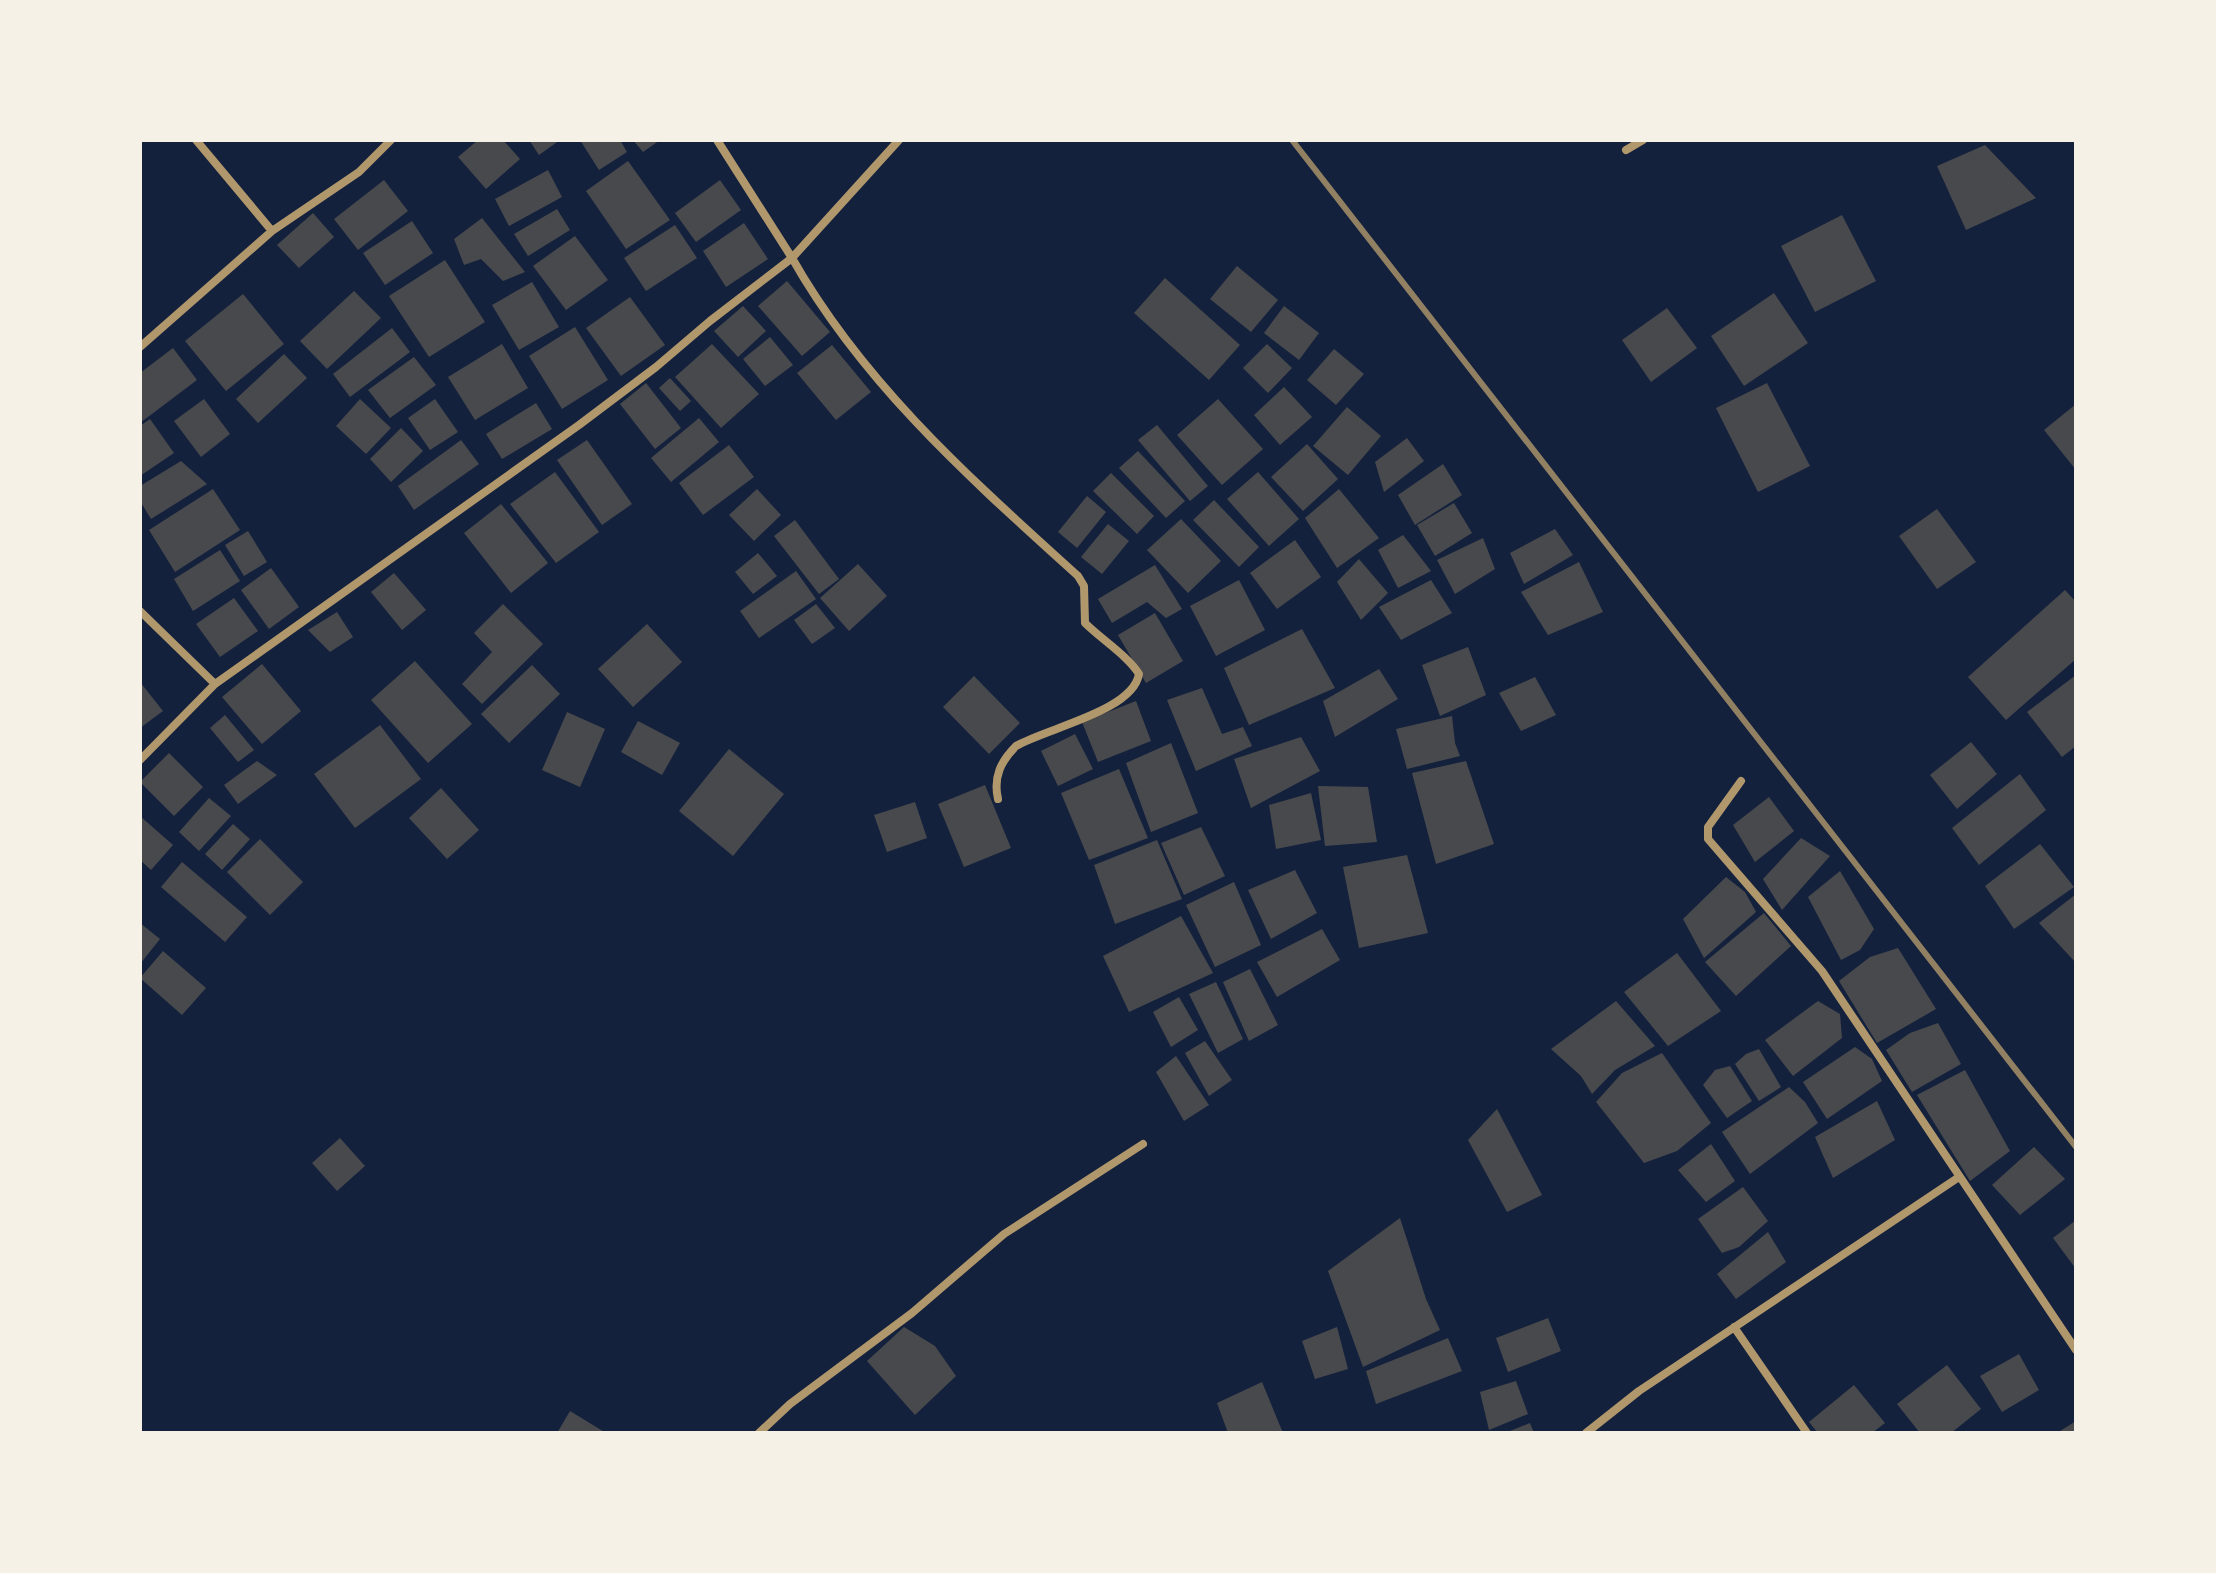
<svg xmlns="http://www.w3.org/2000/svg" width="2216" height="1573" viewBox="0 0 2216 1573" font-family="Georgia,serif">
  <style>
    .building { fill: #48494c }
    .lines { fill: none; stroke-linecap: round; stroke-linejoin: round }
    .minor { stroke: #b1986c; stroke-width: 8 }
    .rail { stroke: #918062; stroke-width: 6 }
  </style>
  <rect width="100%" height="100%" fill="#14213d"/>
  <!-- building -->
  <path class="building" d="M 478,140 L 503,140 L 520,159 L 486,189 L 458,157 Z
    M 529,140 L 560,140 L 539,155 Z
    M 580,140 L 620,140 L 627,152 L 599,170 Z
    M 633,140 L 660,140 L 643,152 Z
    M 1985,145 L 2036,198 L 1966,230 L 1937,166 Z
    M 628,161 L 670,220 L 626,249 L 586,191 Z
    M 548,170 L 562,197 L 509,226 L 495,199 Z
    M 384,180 L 408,211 L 358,250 L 334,219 Z
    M 720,180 L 741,210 L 696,242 L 675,213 Z
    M 557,209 L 570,230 L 528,256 L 514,234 Z
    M 313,213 L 334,237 L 299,268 L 277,245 Z
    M 1842,215 L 1876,281 L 1815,312 L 1781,246 Z
    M 482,218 L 525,272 L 503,281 L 481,259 L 464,265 L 454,239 Z
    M 412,221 L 433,253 L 385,285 L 363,253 Z
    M 744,223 L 768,259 L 726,287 L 703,251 Z
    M 675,225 L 697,258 L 646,291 L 624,258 Z
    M 575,236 L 608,280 L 566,310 L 533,266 Z
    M 445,260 L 485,322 L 429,357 L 389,296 Z
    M 1237,266 L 1278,300 L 1251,332 L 1210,299 Z
    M 1165,278 L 1240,345 L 1209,380 L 1134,313 Z
    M 787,281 L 830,332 L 802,356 L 758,306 Z
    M 532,282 L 559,327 L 519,350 L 492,305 Z
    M 354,291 L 381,318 L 327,369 L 300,341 Z
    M 1774,293 L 1808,343 L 1744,386 L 1711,336 Z
    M 243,294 L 284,344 L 226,391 L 185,341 Z
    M 630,297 L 665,345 L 621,376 L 586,328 Z
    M 743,306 L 766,331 L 738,357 L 714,331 Z
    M 1284,306 L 1319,333 L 1299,360 L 1264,333 Z
    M 1667,308 L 1697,348 L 1651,382 L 1622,340 Z
    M 575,327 L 608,380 L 562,409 L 529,356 Z
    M 392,328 L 410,352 L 350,397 L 333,374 Z
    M 770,337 L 793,365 L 765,386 L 743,359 Z
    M 502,344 L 528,388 L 475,420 L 448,377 Z
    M 712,344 L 759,394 L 721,428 L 675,377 Z
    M 1267,344 L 1292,368 L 1268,393 L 1243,368 Z
    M 832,345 L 871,392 L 836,420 L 797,373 Z
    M 173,348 L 197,380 L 140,423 L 140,373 Z
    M 1334,349 L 1364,374 L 1336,405 L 1307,380 Z
    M 284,354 L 307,378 L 258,423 L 236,399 Z
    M 414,357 L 436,385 L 390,418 L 368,390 Z
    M 670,378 L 691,401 L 680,411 L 659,388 Z
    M 646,383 L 681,428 L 655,449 L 620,404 Z
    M 1767,383 L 1810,466 L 1758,492 L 1716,408 Z
    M 1284,387 L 1312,417 L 1280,445 L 1254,415 Z
    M 204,399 L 230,434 L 201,457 L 174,421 Z
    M 360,399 L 391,428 L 366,454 L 336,426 Z
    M 435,399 L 458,432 L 430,450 L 408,418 Z
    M 1218,399 L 1263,449 L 1222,485 L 1177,435 Z
    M 536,403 L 552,429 L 502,459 L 486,434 Z
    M 2076,404 L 2076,470 L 2044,430 Z
    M 1347,407 L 1381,436 L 1348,475 L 1313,446 Z
    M 699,418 L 719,442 L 671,482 L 651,458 Z
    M 150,419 L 174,453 L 140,476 L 140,426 Z
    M 1157,425 L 1208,486 L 1190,501 L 1138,440 Z
    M 401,428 L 423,451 L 391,482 L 370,459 Z
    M 1407,438 L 1424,461 L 1384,492 L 1375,462 Z
    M 461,440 L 479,464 L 414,510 L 398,486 Z
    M 587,440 L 632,504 L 602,525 L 557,460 Z
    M 1307,444 L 1338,479 L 1303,511 L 1271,477 Z
    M 729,445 L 754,477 L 703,515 L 679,483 Z
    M 1138,451 L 1185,501 L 1166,518 L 1119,468 Z
    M 181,461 L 207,484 L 151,519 L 140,501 L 140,486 Z
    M 1443,464 L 1462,495 L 1415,525 L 1398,495 Z
    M 555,472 L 599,532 L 556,563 L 510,504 Z
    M 1258,472 L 1299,519 L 1269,546 L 1227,499 Z
    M 1111,473 L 1154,516 L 1137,534 L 1093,491 Z
    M 213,489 L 240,530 L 175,572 L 149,530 Z
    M 757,489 L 781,515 L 754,541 L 729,515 Z
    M 1339,489 L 1379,538 L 1337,568 L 1305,518 Z
    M 1087,496 L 1106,512 L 1077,548 L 1058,532 Z
    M 1214,500 L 1259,547 L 1239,567 L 1193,520 Z
    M 1454,503 L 1472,533 L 1435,556 L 1417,525 Z
    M 501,504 L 548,563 L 511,593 L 464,533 Z
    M 1937,509 L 1976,562 L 1937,589 L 1899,536 Z
    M 1181,519 L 1221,561 L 1188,593 L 1147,550 Z
    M 795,520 L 839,579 L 819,594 L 774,536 Z
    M 1108,524 L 1129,541 L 1102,574 L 1081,557 Z
    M 1555,529 L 1573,555 L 1524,584 L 1510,553 Z
    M 248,531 L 267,562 L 244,576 L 225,545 Z
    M 1403,535 L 1431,571 L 1398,588 L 1378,550 Z
    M 1483,538 L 1495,569 L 1455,594 L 1437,560 Z
    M 1295,540 L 1321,577 L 1277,609 L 1250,573 Z
    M 220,550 L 240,581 L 193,611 L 174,579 Z
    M 758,553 L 777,576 L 753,594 L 735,572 Z
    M 1359,559 L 1388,593 L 1361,620 L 1337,582 Z
    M 1579,562 L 1603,612 L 1548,635 L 1521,592 Z
    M 858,564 L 887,596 L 849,631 L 820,598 Z
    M 1155,565 L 1182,609 L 1166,618 L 1147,602 L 1112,623 L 1098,599 Z
    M 271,568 L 299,607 L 269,629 L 241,590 Z
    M 796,571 L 816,599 L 759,638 L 740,611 Z
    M 394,573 L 426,610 L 402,630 L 371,592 Z
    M 1239,580 L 1265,630 L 1216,656 L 1190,606 Z
    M 1431,580 L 1452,613 L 1401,640 L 1379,607 Z
    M 2065,590 L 2076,602 L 2076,659 L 2006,720 L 1968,677 Z
    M 234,598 L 258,631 L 220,657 L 196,624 Z
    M 503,604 L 543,644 L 482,704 L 462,684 L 492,652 L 474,633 Z
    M 816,604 L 835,628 L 812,644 L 794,620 Z
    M 337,612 L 353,637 L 330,652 L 308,630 Z
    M 1155,613 L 1183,661 L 1146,683 L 1118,635 Z
    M 647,624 L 682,662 L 633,707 L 598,669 Z
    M 1302,629 L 1335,688 L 1249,725 L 1224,668 Z
    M 1468,647 L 1486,695 L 1440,716 L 1422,665 Z
    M 415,661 L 472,724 L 428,763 L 371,700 Z
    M 262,664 L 301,711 L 262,744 L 222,697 Z
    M 532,665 L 560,694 L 509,743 L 481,714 Z
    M 1379,669 L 1398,699 L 1335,737 L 1323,701 Z
    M 2076,675 L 2076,746 L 2062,757 L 2027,712 Z
    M 974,676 L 1020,723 L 989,754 L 943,707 Z
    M 1535,677 L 1556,715 L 1521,731 L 1499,693 Z
    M 140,682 L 163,711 L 140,728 Z
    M 1202,688 L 1222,734 L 1243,727 L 1252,746 L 1196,771 L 1167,700 Z
    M 1136,701 L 1151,741 L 1098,762 L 1082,722 Z
    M 567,712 L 605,729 L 580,787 L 542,770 Z
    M 225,715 L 254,750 L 238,762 L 210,728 Z
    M 1452,716 L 1455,743 L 1460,756 L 1407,769 L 1396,729 Z
    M 638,721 L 680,743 L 662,775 L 621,752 Z
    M 380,725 L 421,779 L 355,828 L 314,774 Z
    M 1075,734 L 1093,769 L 1058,786 L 1041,751 Z
    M 1301,737 L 1320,771 L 1251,808 L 1234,759 Z
    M 1971,742 L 1997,774 L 1957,809 L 1930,775 Z
    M 1171,743 L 1198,813 L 1151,832 L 1126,763 Z
    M 729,749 L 784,794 L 733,856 L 679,811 Z
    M 169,753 L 203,787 L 174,816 L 140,782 Z
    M 257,761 L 277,775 L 238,804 L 224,785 Z
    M 1466,761 L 1494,844 L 1436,864 L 1412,773 Z
    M 1119,769 L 1148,838 L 1089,860 L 1061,793 Z
    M 2020,774 L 2046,810 L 1979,865 L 1952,828 Z
    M 985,785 L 1011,848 L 964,867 L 938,804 Z
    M 1318,786 L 1368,787 L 1377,842 L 1325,846 Z
    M 441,788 L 479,830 L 447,859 L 409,818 Z
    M 1311,793 L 1321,840 L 1276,849 L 1269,805 Z
    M 1769,797 L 1794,831 L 1755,862 L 1733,825 Z
    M 209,798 L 231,816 L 199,851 L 179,832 Z
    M 915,802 L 927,838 L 887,852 L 874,815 Z
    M 140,816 L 173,845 L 151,870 L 140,860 Z
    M 233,824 L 250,839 L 222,870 L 205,854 Z
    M 1201,827 L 1225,876 L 1184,895 L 1161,843 Z
    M 1801,838 L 1830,856 L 1782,910 L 1763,879 Z
    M 260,839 L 303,882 L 270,915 L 227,872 Z
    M 1157,840 L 1182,899 L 1115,924 L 1094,865 Z
    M 2040,844 L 2074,887 L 2014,929 L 1985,886 Z
    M 1407,855 L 1428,933 L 1359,948 L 1343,867 Z
    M 182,862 L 247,917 L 225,942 L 161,887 Z
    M 1295,870 L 1317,913 L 1271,939 L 1248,890 Z
    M 1840,871 L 1874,929 L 1860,950 L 1841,960 L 1808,897 Z
    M 1726,877 L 1745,892 L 1756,912 L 1704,958 L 1683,919 Z
    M 1234,882 L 1261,945 L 1215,967 L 1186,905 Z
    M 2076,894 L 2076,963 L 2039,923 Z
    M 1764,913 L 1791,946 L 1736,996 L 1705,962 Z
    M 1181,916 L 1213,973 L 1129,1012 L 1103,956 Z
    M 140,923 L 160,939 L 140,964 Z
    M 1322,929 L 1340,960 L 1277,997 L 1257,962 Z
    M 1898,948 L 1936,1009 L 1877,1043 L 1839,981 L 1870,957 Z
    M 163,951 L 206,988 L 182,1015 L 140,978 Z
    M 1677,953 L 1721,1011 L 1668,1046 L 1624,992 Z
    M 1250,969 L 1278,1025 L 1249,1041 L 1223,982 Z
    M 1216,982 L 1243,1039 L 1218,1053 L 1189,994 Z
    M 1179,997 L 1198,1030 L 1171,1047 L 1153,1012 Z
    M 1616,1001 L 1655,1046 L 1615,1070 L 1592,1094 L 1581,1076 L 1551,1049 Z
    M 1818,1001 L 1840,1014 L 1842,1038 L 1793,1076 L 1765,1040 Z
    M 1938,1023 L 1961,1064 L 1912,1092 L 1886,1050 L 1910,1033 Z
    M 1205,1041 L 1232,1080 L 1209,1096 L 1185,1053 Z
    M 1855,1047 L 1872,1059 L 1882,1081 L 1827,1119 L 1803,1082 Z
    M 1759,1049 L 1781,1087 L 1759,1101 L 1735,1064 L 1746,1054 Z
    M 1662,1053 L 1711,1123 L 1677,1151 L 1644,1163 L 1596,1102 L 1622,1073 Z
    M 1176,1056 L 1209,1105 L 1184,1121 L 1156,1072 Z
    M 1730,1066 L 1752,1101 L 1727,1118 L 1703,1085 L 1715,1070 Z
    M 1965,1070 L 2010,1151 L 1970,1181 L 1917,1095 Z
    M 1789,1087 L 1805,1102 L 1818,1123 L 1750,1174 L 1722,1132 Z
    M 1877,1101 L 1895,1140 L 1833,1178 L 1815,1137 Z
    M 1497,1109 L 1542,1195 L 1507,1212 L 1468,1140 Z
    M 340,1138 L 365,1166 L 337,1191 L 312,1163 Z
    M 1711,1144 L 1735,1181 L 1706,1202 L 1678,1170 Z
    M 2034,1147 L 2065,1179 L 2020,1215 L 1992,1185 Z
    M 1743,1187 L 1768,1221 L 1739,1247 L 1722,1253 L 1698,1219 Z
    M 1400,1218 L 1426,1299 L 1440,1330 L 1363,1367 L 1328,1271 Z
    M 2076,1220 L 2076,1269 L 2053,1238 Z
    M 1768,1232 L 1786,1262 L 1736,1299 L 1717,1274 Z
    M 1548,1318 L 1561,1351 L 1508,1372 L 1496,1338 Z
    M 904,1327 L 935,1346 L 956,1376 L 915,1415 L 867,1361 Z
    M 1337,1327 L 1348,1369 L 1315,1379 L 1302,1341 Z
    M 1448,1338 L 1462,1371 L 1376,1404 L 1366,1371 Z
    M 2019,1354 L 2039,1390 L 2002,1412 L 1980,1376 Z
    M 1947,1365 L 1981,1409 L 1951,1433 L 1920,1433 L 1897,1404 Z
    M 1516,1381 L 1528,1414 L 1489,1430 L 1480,1392 Z
    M 1262,1382 L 1283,1433 L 1228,1433 L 1217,1403 Z
    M 1854,1385 L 1885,1423 L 1872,1433 L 1818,1433 L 1809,1422 Z
    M 570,1411 L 606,1433 L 557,1433 Z
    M 2076,1421 L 2076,1433 L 2057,1433 Z
    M 1530,1423 L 1534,1433 L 1505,1433 Z"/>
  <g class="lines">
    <!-- minor -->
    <path class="minor" d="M 196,140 L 272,231
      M 717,140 L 792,258 L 899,140
      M 1626,150 L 1643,140
      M 140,347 L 272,231 L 359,172 L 391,140
      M 140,611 L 215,684
      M 140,760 L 215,684 L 579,425 L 656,367 L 710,321 L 792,258 C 864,385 971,479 1078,576 L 1084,586 L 1085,623 C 1101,639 1128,656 1139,674 C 1133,711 1047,728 1016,746 C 1001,761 993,777 998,799
      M 1741,781 L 1708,827 L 1708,839 L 1822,971 L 2076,1350
      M 1734,1327 L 1807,1433
      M 759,1433 L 790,1404 L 912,1313 L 1004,1234 L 1143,1144
      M 1586,1433 L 1639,1391 L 1959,1177"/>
    <!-- rail -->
    <path class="rail" d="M 1292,140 L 2076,1147"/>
  </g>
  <!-- border -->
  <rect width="2216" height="1573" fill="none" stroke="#f6f1e7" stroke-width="284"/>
</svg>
